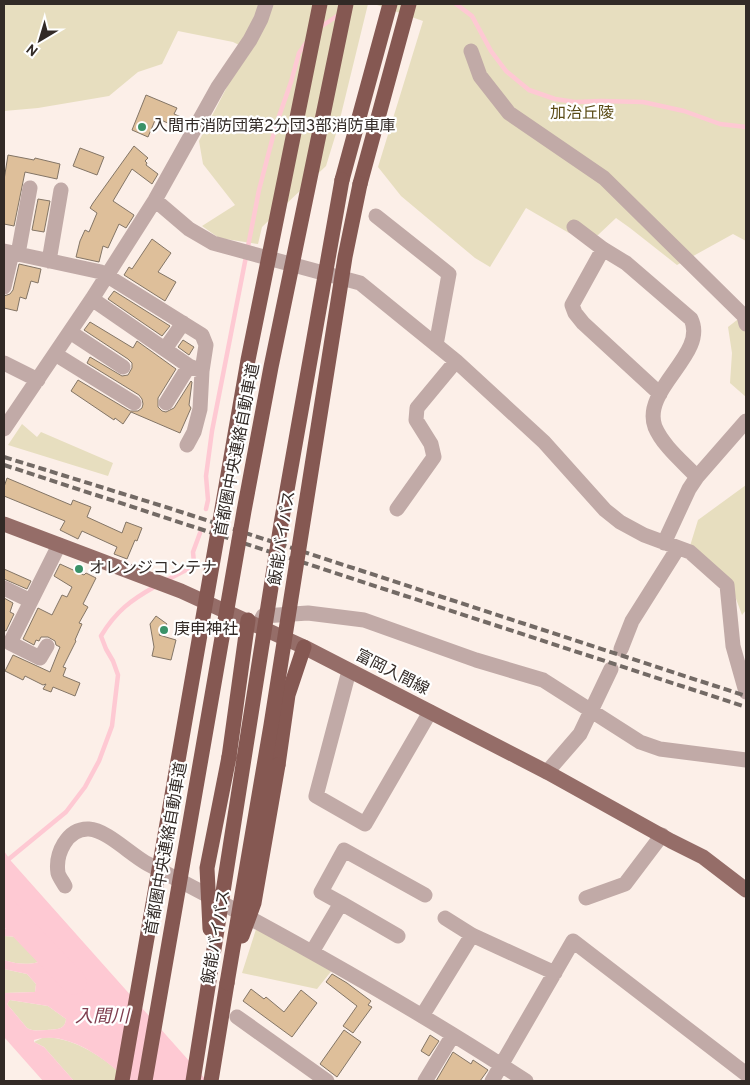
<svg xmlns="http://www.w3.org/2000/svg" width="750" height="1085" viewBox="0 0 750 1085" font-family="Overpass,'Noto Sans JP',sans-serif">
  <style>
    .green { fill: #e7debf }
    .water { fill: #fec9d3; fill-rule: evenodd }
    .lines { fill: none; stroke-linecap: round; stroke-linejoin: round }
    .stream { stroke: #fec9d3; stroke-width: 4.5 }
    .river { stroke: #fec9d3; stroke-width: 25 }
    .building { fill: #debf9a; stroke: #837566 }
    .minor { stroke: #c1aaa7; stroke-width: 15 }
    .major { stroke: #956d68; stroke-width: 15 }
    .highway { stroke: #855852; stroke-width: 15 }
    .rail { stroke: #736a65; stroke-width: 4; stroke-dasharray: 8 4; stroke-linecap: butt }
    .highway-bridge { stroke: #855852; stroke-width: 15 }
    .poi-dot { fill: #3a9268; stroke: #fff; stroke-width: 2 }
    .labels { text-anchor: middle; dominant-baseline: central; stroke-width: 4.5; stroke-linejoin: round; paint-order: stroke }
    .park-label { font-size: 16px; fill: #5a4b16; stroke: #fff }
    .poi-label { font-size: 16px; fill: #322a26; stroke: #fff; text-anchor: start }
    .street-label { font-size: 16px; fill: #322a26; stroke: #fff }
    .water-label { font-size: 18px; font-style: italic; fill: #7f3e4f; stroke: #fff }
  </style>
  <rect width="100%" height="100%" fill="#fcefe8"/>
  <!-- green -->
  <path class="green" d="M 4,4 L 368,4 L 338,127 L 326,166 L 262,227 L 258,244 L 219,238 L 202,226 L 235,205 L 203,164 L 199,141 L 230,81 L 251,51 L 233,42 L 178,31 L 162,64 L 138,72 L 109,96 L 38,108 L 4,111 Z
    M 374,4 L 746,4 L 746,241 L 733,234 L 677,265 L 630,228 L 616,218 L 598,235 L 569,233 L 526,208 L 490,267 L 475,258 L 401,196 L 378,167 L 423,21 Z
    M 746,313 L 746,397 L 730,383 L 732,353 L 728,327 Z
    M 22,424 L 37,437 L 41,432 L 113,463 L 108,476 L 8,445 Z
    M 746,485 L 746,610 L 742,615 L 732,588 L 690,546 L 698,520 Z
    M 257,926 L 333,969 L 317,989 L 242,973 Z
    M 4,936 C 27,938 34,934 52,952 L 52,957 C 33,965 24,966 4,960 Z
    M 4,969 L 27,974 L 36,984 L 35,992 L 4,993 Z
    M 10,1000 L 48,1006 L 66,1019 C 65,1030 57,1029 47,1030 C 40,1030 34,1032 27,1028 L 7,1004 Z
    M 44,1037 C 76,1038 106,1058 128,1081 L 74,1081 L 44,1047 L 34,1042 Z"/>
  <!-- water -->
  <path class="water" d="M 4,851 L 11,861 L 207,1081 L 128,1081 C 107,1059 66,1029 34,1040 L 34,1042 L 44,1047 L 74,1081 L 43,1081 L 4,1037 L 4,993 L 35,992 L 36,984 L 27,974 L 4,969 L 4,960 C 24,966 33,965 52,957 L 52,952 C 34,934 27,938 4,936 L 4,929 L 7,929 L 8,926 L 4,916 ZM 10,1000 L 48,1006 L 66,1019 C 65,1030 57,1029 47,1030 C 40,1030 34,1032 27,1028 L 7,1004 Z"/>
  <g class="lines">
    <!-- stream -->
    <path class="stream" d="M 456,4 L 472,16 L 491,51 L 506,71 L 529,90 L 555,99 L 575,102 L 601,101 L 643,102 L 684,111 L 720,124 L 746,127
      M 319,28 L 340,14
      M 206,509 L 208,500 L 206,476 L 212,431 L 259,190 L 276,125 L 291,82 L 299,53 L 306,43
      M 165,581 L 188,569 L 194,563 L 193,552 L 200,533
      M 4,863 L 66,812 L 85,787 L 99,761 L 112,726 L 118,675 L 113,661 L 106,649 L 101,636 C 116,611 131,600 156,586"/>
    <!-- river -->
    <path class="river" d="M 4,909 L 74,982"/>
  </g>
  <!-- building -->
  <path class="building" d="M 146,95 L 177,108 L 174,114 L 186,119 L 182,129 L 156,118 L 148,137 L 132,130 Z
    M 134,146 L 148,158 L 145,161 L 147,163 L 146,165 L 158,174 L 152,184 L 132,169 L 113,201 L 134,215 L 133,217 L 126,228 L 119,224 L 108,248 L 103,246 L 99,262 L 76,257 L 80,241 L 85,230 L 89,232 L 97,213 L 90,208 L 93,203 Z
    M 80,148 L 104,157 L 97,175 L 73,166 Z
    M 8,155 L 34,160 L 35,158 L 60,164 L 57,179 L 25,172 L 14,226 L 4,224 L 4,180 Z
    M 38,199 L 50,201 L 44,232 L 32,230 Z
    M 152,239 L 171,253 L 158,272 L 176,282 L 165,301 L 124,275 L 129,267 L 132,269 Z
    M 19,264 L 41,269 L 38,283 L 31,281 L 26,299 L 20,297 L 17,311 L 4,308 L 4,296 L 10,294 L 13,290 Z
    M 114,291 L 170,326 L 162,336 L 108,299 Z
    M 90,322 L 133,348 L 137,341 L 176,369 L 158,398 L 158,407 L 162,411 L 166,412 L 174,408 L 191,381 L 192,382 L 189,405 L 191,408 L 180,433 L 131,412 L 123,424 L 115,418 L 114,420 L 71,391 L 78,380 L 130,411 L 138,411 L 142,408 L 143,404 L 142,399 L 139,395 L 87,363 L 90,357 L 122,376 L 128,375 L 132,368 L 132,363 L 128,359 L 84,330 Z
    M 183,340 L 194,347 L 189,355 L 178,347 Z
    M 7,478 L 71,505 L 73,500 L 91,507 L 87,517 L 122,533 L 126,522 L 142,528 L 137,541 L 135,540 L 127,559 L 114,554 L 117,547 L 82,531 L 78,539 L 60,530 L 65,521 L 4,496 L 4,487 Z
    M 60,564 L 84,575 L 86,573 L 96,578 L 83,604 L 88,607 L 79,623 L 82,624 L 75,640 L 76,641 L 63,667 L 66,668 L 63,676 L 80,683 L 75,696 L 53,687 L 51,692 L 43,689 L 46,684 L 43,685 L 25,676 L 23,680 L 5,671 L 13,655 L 50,672 L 60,647 L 56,645 L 55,641 L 48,637 L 41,637 L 39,641 L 36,640 L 34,645 L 23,639 L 38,608 L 52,615 L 62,595 L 67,597 L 72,587 L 54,576 Z
    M 4,569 L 31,581 L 27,589 L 4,579 Z
    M 4,598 L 13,603 L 10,612 L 14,614 L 6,631 L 4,630 Z
    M 156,616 L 167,624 L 159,635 L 176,640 L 171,660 L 152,656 L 154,647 L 150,624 Z
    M 332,974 L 347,983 L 371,1001 L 368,1005 L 372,1007 L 353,1033 L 343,1026 L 357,1006 L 326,982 Z
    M 251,989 L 264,999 L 266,997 L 284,1012 L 301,990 L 317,1003 L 292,1037 L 243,1001 Z
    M 344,1030 L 361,1042 L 337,1077 L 320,1064 Z
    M 430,1035 L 439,1041 L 429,1056 L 421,1051 Z
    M 453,1052 L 471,1064 L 473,1060 L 488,1070 L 480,1081 L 436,1081 Z"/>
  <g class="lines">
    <!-- minor -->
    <path class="minor" d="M 471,51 L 480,76 L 509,113 L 604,178 L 744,316 L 746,324
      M 155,200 L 189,229 L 213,243 L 360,283 L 456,361 L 544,442 L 605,510 L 620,522 L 644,535 L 690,552 L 727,585 L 733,646 L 746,692
      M 376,216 L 449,274 L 436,345
      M 574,227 L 603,249 L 626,263 L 691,319 C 708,354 641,389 655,427 C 663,446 683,462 697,477
      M 603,249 L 572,305 L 575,313 L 583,323 L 660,394
      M 4,251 L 101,272 L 202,335 L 206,345 L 202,371 L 200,409 L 194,432 L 187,445
      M 18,254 L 30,188
      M 49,261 L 61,190
      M 4,287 L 12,253
      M 92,299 L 189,366 L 202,371
      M 70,332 L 123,367
      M 165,349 L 183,323
      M 55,354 L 134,403
      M 4,363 L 38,380
      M 166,403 L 189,366
      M 4,429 L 92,299 L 155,200 L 218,87 L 250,40 L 261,19 L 266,4
      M 397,509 L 434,457 L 431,444 L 416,420 L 417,408 L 456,361
      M 664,543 L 689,489 L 697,477 L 746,421
      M 4,588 L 31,601
      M 259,624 L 263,616 L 308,613 L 364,620 L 476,660 L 543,680 L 640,742 L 660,749 L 746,760
      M 47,646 L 40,658 L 10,643 L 59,545
      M 621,649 L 632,621 L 678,548
      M 349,671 L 316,796 L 365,824 L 430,712
      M 547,772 L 580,734 L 611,669
      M 65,886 C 63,882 59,877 58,873 C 55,854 67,828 89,829 C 107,830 131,855 148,864 C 277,931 404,1001 526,1081
      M 586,898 L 625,884 L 662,835
      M 341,903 L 398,936
      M 445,918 L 472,935 L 555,973
      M 312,952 L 341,903 L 321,892 L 344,850 L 425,895
      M 422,1016 L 472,935
      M 237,1017 L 327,1081
      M 425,1081 L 453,1035
      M 492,1081 L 573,941 L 746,1074"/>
    <!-- major -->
    <path class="major" d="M 4,524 L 181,591 L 304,647 L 547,772 L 671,841 L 703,857 L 746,890"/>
    <!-- highway -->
    <path class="highway" d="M 342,180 L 390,4
      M 360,184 L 409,4
      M 229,757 L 248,620
      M 278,765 L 288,695 L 304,647
      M 193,1081 L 211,968
      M 211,1081 L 227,983"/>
    <!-- rail -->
    <path class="rail" d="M 4,457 L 172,509 L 746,696
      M 4,465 L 746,707"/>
    <!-- highway-bridge -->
    <path class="highway-bridge" d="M 210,929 L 207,868 L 229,757
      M 242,936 L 254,903 L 278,765
      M 211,968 L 281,524 L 342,180
      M 227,983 L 271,725 L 345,257 L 360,184
      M 122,1081 L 248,360 L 320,4
      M 145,1081 L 244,511 L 271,367 L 346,4"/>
  </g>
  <!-- markers -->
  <g class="poi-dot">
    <circle cx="142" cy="127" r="5"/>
    <circle cx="79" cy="569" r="5"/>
    <circle cx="164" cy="630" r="5"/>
  </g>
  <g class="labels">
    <!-- park labels -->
    <g class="park-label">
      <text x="582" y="114">加治丘陵</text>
    </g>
    <!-- poi labels -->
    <g class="poi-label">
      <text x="152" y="127">入間市消防団第2分団3部消防車庫</text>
      <text x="89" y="569">オレンジコンテナ</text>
      <text x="174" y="630">庚申神社</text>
    </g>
    <!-- street labels -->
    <g class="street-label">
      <text transform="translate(238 450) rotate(-79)">首都圏中央連絡自動車道</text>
      <text transform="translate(283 538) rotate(-81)">飯能バイパス</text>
      <text transform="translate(392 673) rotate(27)">富岡入間線</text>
      <text transform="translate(167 849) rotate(-80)">首都圏中央連絡自動車道</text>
      <text transform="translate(217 937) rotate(-80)">飯能バイパス</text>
    </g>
    <!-- water labels -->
    <g class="water-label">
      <text x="102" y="1017">入間川</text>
    </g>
  </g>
  <!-- border -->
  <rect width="750" height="1085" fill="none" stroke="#322a26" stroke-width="10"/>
  <!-- north arrow -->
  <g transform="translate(40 40) rotate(218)" stroke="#ffffff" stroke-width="4" paint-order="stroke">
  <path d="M0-4L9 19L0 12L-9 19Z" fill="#322a26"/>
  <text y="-8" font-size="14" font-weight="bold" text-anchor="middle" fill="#322a26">N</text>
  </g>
</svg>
